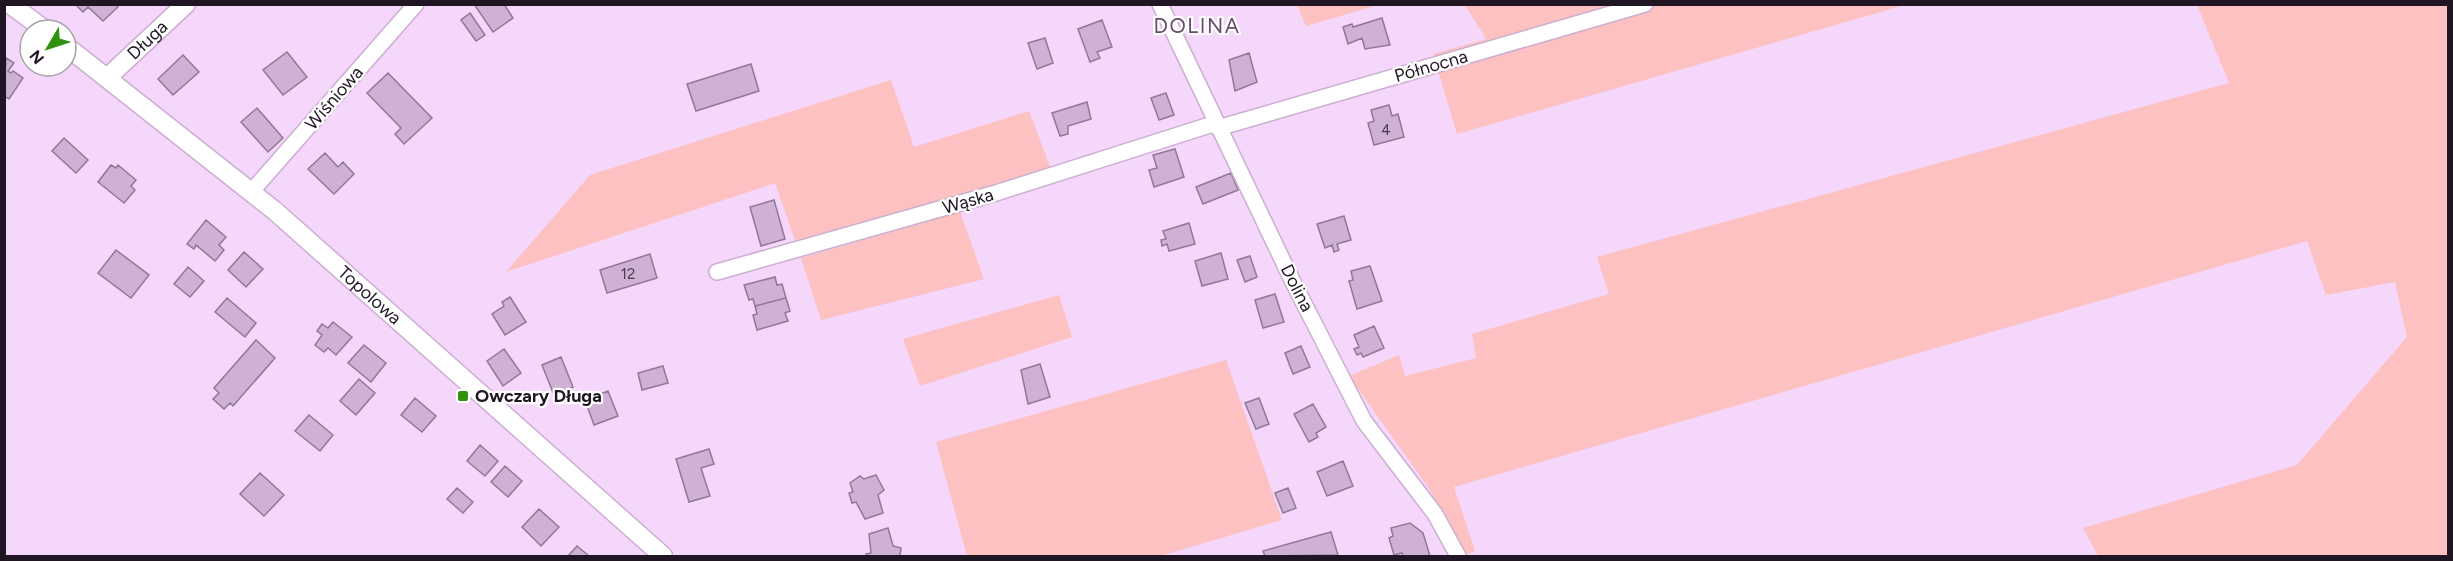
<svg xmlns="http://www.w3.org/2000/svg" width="2453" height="561" viewBox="0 0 2453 561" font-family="Figtree,sans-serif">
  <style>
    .green { fill: #fcc1c0 }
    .building { fill: #ceb1d4; stroke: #927798; stroke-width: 1.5 }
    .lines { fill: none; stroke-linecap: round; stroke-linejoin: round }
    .minor-casing { stroke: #cbaed1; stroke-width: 18 }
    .tertiary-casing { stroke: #cbaed1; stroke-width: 21 }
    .minor { stroke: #fff; stroke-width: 15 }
    .tertiary { stroke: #fff; stroke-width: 18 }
    .poi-dot { fill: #2f910e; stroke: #fff; stroke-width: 2 }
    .labels { text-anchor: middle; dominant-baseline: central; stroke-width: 4.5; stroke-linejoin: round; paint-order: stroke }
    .number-label { font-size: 15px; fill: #4c3d4f }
    .street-label { font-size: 18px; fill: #201623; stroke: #fff }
    .poi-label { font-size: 18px; font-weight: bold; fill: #201623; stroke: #fff; text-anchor: start }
    .quarter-label { font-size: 21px; letter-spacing: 1.5px; fill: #664d6b; stroke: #fff }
  </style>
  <rect width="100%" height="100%" fill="#f4d7fb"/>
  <!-- green -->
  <path class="green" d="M 1297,5 L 1378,5 L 1306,26 Z
    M 1465,5 L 1905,5 L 1457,134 L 1433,54 L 1486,39 Z
    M 2197,5 L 2448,5 L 2448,556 L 2098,556 L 2083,528 L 2297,465 L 2407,337 L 2395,282 L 2326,295 L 2307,241 L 1454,487 L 1475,551 L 1466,555 L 1430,490 L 1349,376 L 1399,355 L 1405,376 L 1476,358 L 1472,334 L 1609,294 L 1597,257 L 2229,83 Z
    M 891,80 L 914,147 L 1029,111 L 1051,169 L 796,243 L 775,183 L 506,272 L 590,175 Z
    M 960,212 L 984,279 L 821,320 L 801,258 Z
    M 1059,295 L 1072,337 L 920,386 L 903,339 Z
    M 1226,360 L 1282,520 L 1160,556 L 967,556 L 936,442 Z"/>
  <!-- building -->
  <path class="building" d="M 116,4 L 118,7 L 103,21 L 88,7 L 83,12 L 76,5 Z
    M 474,4 L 504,4 L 513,18 L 493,32 Z
    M 470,13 L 485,35 L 476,41 L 461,20 Z
    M 1382,18 L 1390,45 L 1365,49 L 1362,38 L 1348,44 L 1343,27 L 1352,24 L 1353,27 Z
    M 1102,20 L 1112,47 L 1097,52 L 1100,58 L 1090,62 L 1078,29 Z
    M 1045,38 L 1053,63 L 1037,69 L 1028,43 Z
    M 287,52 L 307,77 L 283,95 L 263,70 Z
    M 1249,53 L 1257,82 L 1235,91 L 1229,60 Z
    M 183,55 L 199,72 L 173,95 L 158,79 Z
    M 6,58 L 14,63 L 8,71 L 11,73 L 13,71 L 23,78 L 9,99 L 4,96 Z
    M 751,64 L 759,91 L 696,111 L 687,84 Z
    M 388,73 L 432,118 L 404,144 L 395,134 L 401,128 L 367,93 Z
    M 1166,93 L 1174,115 L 1159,120 L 1151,98 Z
    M 1087,102 L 1091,119 L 1068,126 L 1068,134 L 1060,136 L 1052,113 Z
    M 1389,105 L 1392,116 L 1398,114 L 1404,137 L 1374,145 L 1368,123 L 1374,121 L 1371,110 Z
    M 257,108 L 283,138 L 268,152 L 241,122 Z
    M 64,138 L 88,160 L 76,173 L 52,151 Z
    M 1175,149 L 1184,177 L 1154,187 L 1149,170 L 1157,168 L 1153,155 Z
    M 325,153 L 338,167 L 343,162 L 354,174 L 334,194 L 308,169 Z
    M 111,165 L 116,168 L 118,165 L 136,180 L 131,186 L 135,190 L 124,203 L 98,182 Z
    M 1231,173 L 1238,190 L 1203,204 L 1196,187 Z
    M 774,200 L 785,239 L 761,246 L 750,207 Z
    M 1344,216 L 1351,240 L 1337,244 L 1339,250 L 1334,252 L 1332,245 L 1325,248 L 1317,224 Z
    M 206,220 L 226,237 L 219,245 L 224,250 L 215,261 L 196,245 L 194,249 L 187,244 Z
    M 1189,223 L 1195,244 L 1169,251 L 1167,244 L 1162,246 L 1161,240 L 1166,239 L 1163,231 Z
    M 116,250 L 149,275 L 131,298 L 98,273 Z
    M 244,252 L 263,269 L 246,287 L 228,270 Z
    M 1221,253 L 1228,279 L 1202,286 L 1195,261 Z
    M 650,254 L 657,278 L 607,293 L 600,270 Z
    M 1250,256 L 1257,277 L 1245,282 L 1237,260 Z
    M 1370,266 L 1382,301 L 1357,309 L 1349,281 L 1353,280 L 1351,271 Z
    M 188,267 L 204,281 L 190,297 L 174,284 Z
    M 775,277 L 777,285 L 782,284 L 786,298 L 755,306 L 753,299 L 749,300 L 744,285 Z
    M 1275,294 L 1284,322 L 1263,328 L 1255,300 Z
    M 510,297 L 526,322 L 505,335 L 492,314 L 504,306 L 502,302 Z
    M 227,298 L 256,323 L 245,337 L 215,312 Z
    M 786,298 L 790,311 L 785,313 L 788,321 L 757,330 L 753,315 L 757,314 L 755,306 Z
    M 333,322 L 352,337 L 336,355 L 328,348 L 324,352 L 315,345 L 322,335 L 317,331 L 322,324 L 328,328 Z
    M 1374,326 L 1384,348 L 1363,357 L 1361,353 L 1357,355 L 1354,349 L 1359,347 L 1354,335 Z
    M 256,340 L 275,358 L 233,406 L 230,403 L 224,409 L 213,399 L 219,393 L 214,388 Z
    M 364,345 L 386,363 L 371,382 L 348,363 Z
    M 1301,346 L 1310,367 L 1293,374 L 1285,353 Z
    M 504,349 L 521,373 L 503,386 L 487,361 Z
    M 561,357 L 573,387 L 554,395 L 542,365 Z
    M 1040,364 L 1050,397 L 1028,404 L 1021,370 Z
    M 663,366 L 668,383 L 642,390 L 638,373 Z
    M 359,379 L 375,393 L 356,415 L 340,401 Z
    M 608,391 L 618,416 L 594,425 L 585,400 Z
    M 415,398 L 436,416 L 422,432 L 401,415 Z
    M 1259,398 L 1269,424 L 1256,429 L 1245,403 Z
    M 1313,404 L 1326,427 L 1316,433 L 1318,437 L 1309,442 L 1294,414 Z
    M 309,415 L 333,435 L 320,451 L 295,431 Z
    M 480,445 L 498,461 L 485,476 L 467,461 Z
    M 709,449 L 714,464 L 701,468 L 710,496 L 689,502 L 676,459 Z
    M 1343,461 L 1353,486 L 1327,496 L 1317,472 Z
    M 505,466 L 522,481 L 508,497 L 491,482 Z
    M 260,473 L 284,495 L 264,516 L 240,494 Z
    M 876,475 L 884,490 L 878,495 L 883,513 L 865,519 L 856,502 L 852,503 L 849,493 L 853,492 L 850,483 L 860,476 L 864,479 Z
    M 457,488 L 473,502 L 463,513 L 447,499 Z
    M 1288,488 L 1296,508 L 1283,513 L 1275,493 Z
    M 539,509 L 559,527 L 541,546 L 522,527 Z
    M 1410,523 L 1423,533 L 1430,556 L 1403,556 L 1402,553 L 1394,555 L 1389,538 L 1393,536 L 1391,528 Z
    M 888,528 L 893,546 L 901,548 L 900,556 L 867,556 L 866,554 L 871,553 L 869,534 Z
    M 1331,532 L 1338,555 L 1265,556 L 1263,551 Z
    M 577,546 L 589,556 L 568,556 Z"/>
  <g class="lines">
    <defs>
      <path id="minor" d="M 1160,4 L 1293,282 L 1364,421 L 1435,514 L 1458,556
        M 1218,128 L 1645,4
        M 251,192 L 416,4
        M 717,272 L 996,193 L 1216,123"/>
      <g id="tertiary">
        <path d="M 10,4 L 45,30"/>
        <path id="s1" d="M 66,46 L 275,211 L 663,556"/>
        <path id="s2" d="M 108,77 L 186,4"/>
      </g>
    </defs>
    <!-- minor casing -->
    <use href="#minor" class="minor-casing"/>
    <!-- tertiary casing -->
    <use href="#tertiary" class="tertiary-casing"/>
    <!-- minor -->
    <use href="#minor" class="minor"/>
    <!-- tertiary -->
    <use href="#tertiary" class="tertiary"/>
  </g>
  <!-- markers -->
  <rect class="poi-dot" x="457" y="390" width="12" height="12" rx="3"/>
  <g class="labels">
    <!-- number labels -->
    <g class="number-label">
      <text x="1386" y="130">4</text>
      <text x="628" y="274">12</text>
    </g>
    <!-- street labels -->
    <g class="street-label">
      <text stroke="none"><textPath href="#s2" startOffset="54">Długa</textPath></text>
      <text transform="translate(1431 66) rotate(-16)">Północna</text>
      <text transform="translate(334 98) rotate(-49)">Wiśniowa</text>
      <text transform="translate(968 201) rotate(-16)">Wąska</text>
      <text transform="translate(1297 288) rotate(63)">Dolina</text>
      <text stroke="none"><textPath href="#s1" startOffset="393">Topolowa</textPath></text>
    </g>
    <!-- poi labels -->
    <g class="poi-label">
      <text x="475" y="396">Owczary Długa</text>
    </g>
    <!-- quarter labels -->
    <g class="quarter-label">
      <text x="1197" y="25">DOLINA</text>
    </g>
  </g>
  <!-- border -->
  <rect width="2453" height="561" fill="none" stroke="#201623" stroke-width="12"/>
  <!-- north arrow -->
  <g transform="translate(48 48) rotate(231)"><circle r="28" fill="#ffffff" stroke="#a6a2a7" stroke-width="1.5"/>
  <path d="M0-4.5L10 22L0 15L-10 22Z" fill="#2f910e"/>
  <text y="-9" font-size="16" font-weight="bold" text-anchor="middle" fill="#201623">N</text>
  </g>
</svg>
